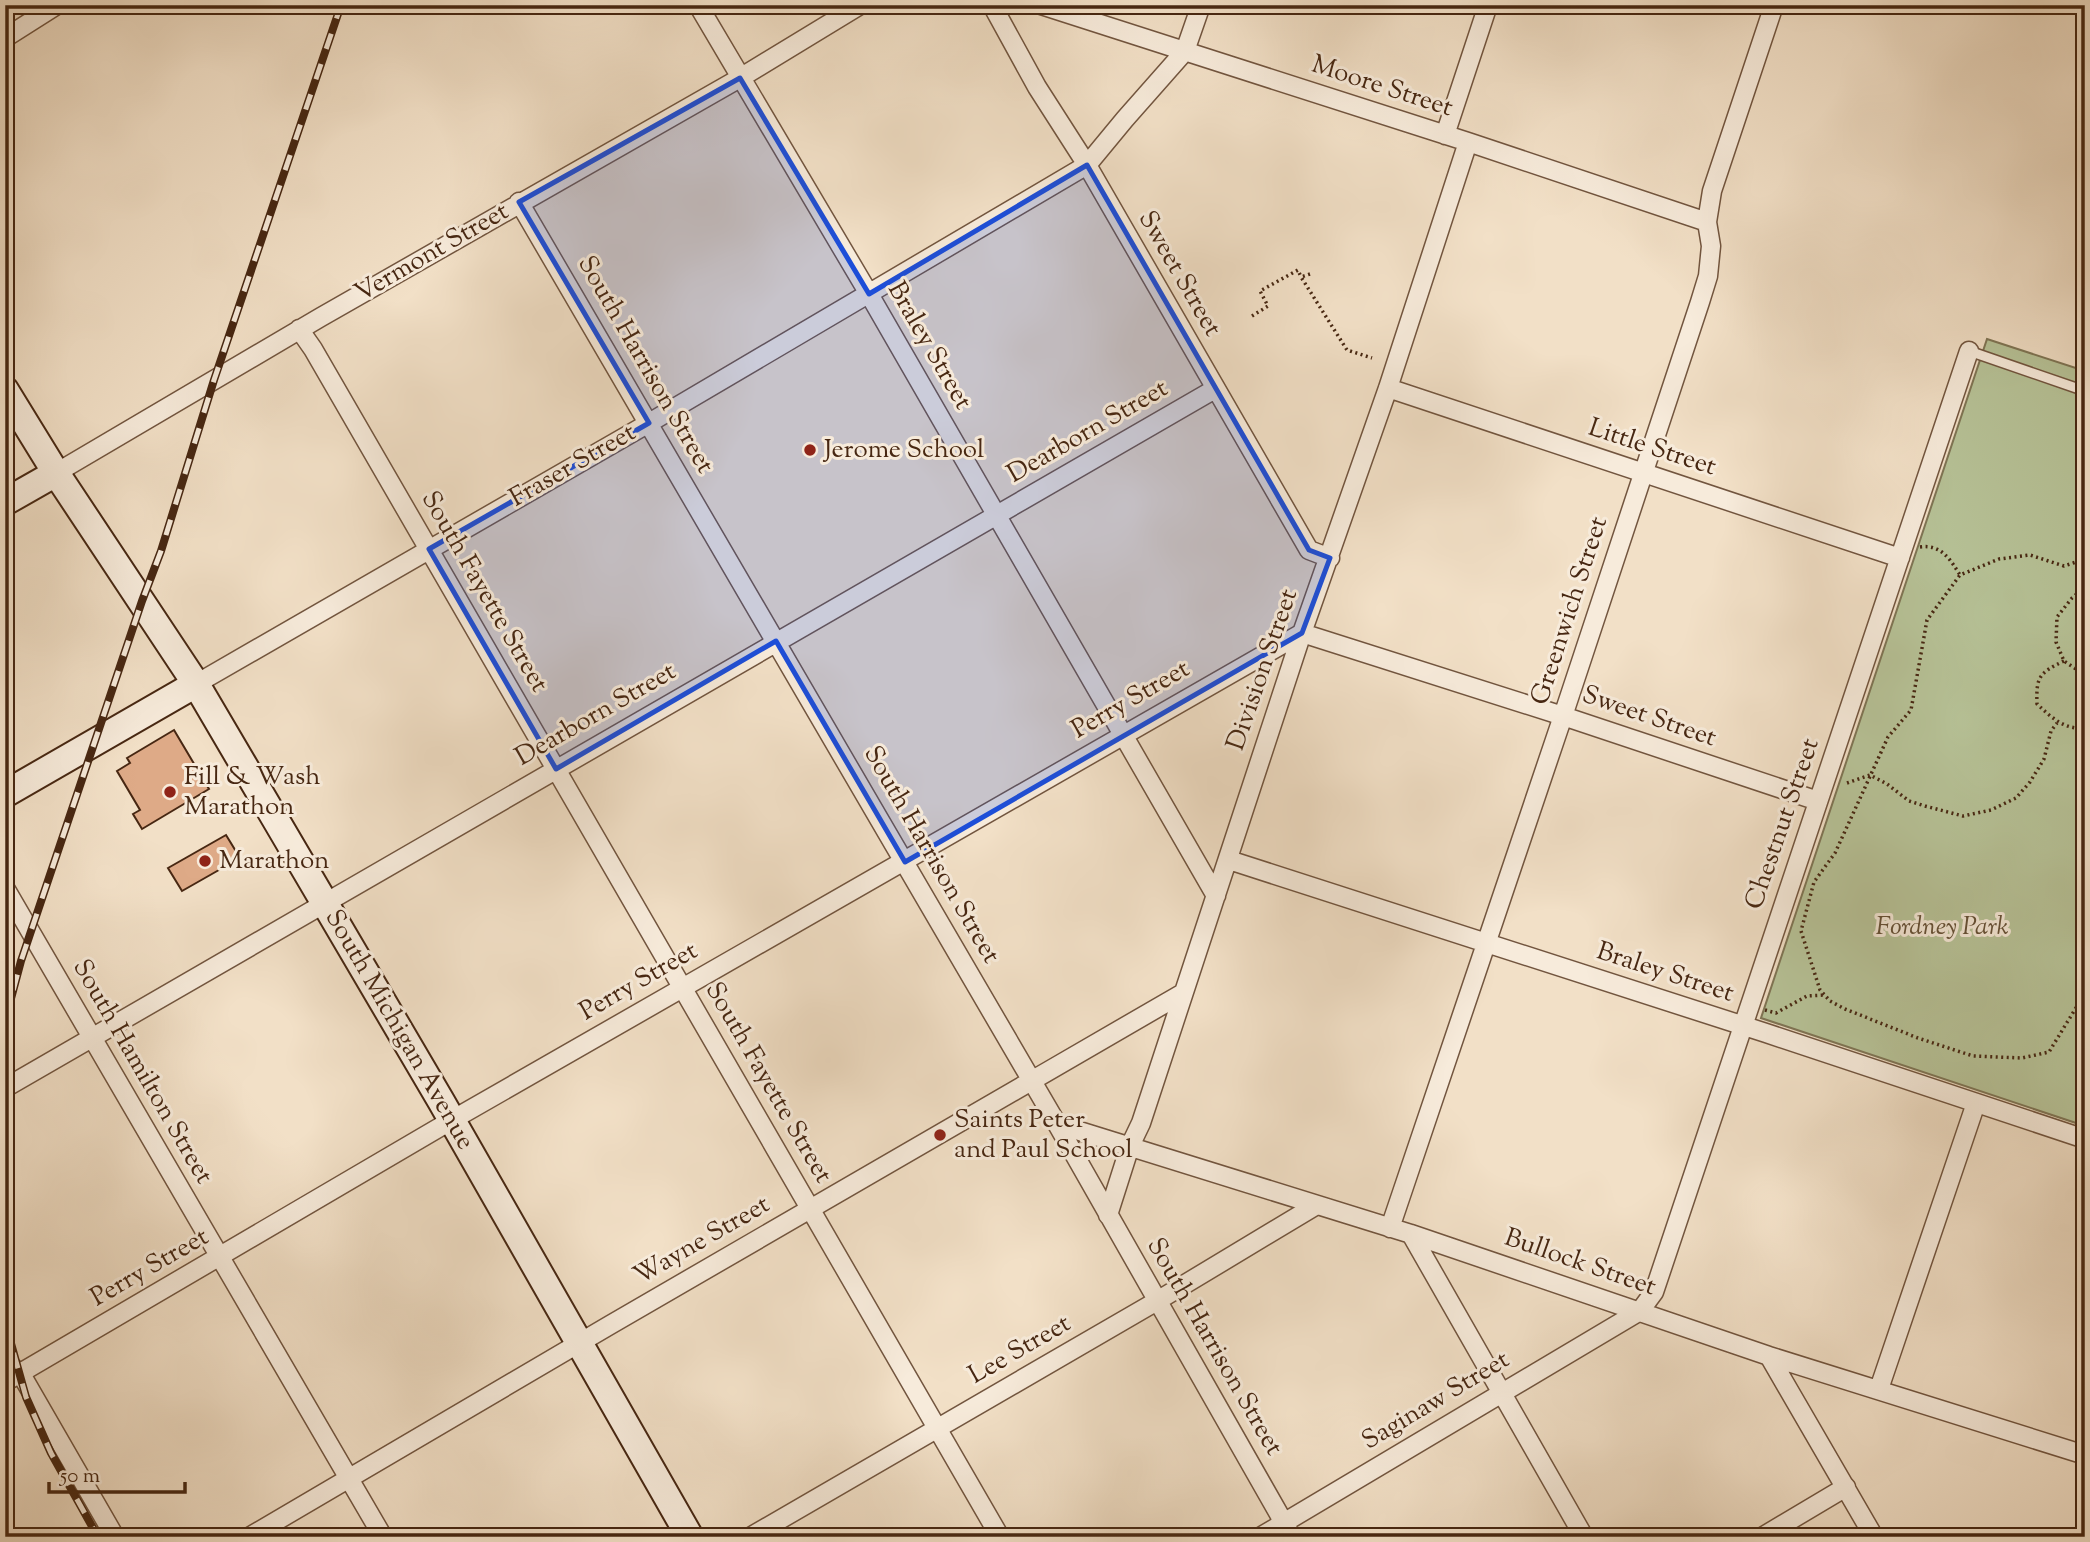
<svg xmlns="http://www.w3.org/2000/svg" width="2090" height="1542" viewBox="0 0 2090 1542" font-family="'Sorts Mill Goudy',serif">
  <style>
    .park { fill: #b7c398; stroke: #7f7555; stroke-width: 2 }
    .building { fill: #deaa87; stroke: #472712; stroke-width: 2 }
    .lines { fill: none; stroke-linecap: round; stroke-linejoin: round }
    .lane-casing { stroke: #72553f; stroke-width: 12 }
    .street-casing { stroke: #72553f; stroke-width: 21 }
    .secondary-casing { stroke: #472712; stroke-width: 30 }
    .path { stroke: #472712; stroke-width: 3.5; stroke-dasharray: 2 3.5; stroke-linecap: butt }
    .lane { stroke: #f7ebdb; stroke-width: 9 }
    .street { stroke: #f7ebdb; stroke-width: 18 }
    .secondary { stroke: #f7ebdb; stroke-width: 26 }
    .rail-casing { stroke: #472712; stroke-width: 8 }
    .rail { stroke: #f7ebdb; stroke-width: 5; stroke-dasharray: 16; stroke-linecap: butt }
    .marked { fill: #1d4ed8; fill-opacity: 0.2; stroke: #1d4ed8; stroke-width: 5; stroke-linejoin: round }
    .poi-dot { fill: #8f2418; stroke: #f7ebdb; stroke-width: 2.5 }
    .labels { text-anchor: middle; dominant-baseline: central; stroke-width: 6; stroke-linejoin: round; paint-order: stroke }
    .street-label { font-size: 26px; fill: #472712; stroke: #f7ebdb }
    .poi-label { font-size: 26px; fill: #472712; stroke: #f7ebdb; text-anchor: start }
    .park-label { font-size: 26px; font-style: italic; fill: #634e34; stroke: #f7ebdb }
  </style>
  <rect width="100%" height="100%" fill="#f2e0c7"/>
  <filter id="stains"><feTurbulence type="fractalNoise" baseFrequency=".00286" numOctaves="4"/><feColorMatrix values="0 0 0 0 .2 0 0 0 0 .09 0 0 0 0 .02 0 0 0 .5 -.17"/></filter>
  <radialGradient id="worn" r=".72"><stop offset=".6" stop-color="#630" stop-opacity="0"/><stop offset="1" stop-color="#630" stop-opacity=".3"/></radialGradient>
  <!-- park -->
  <path class="park" d="M 1987,339 L 2085,371 L 2085,1126 L 1761,1018 Z"/>
  <!-- building -->
  <path class="building" d="M 174,730 L 209,789 L 142,829 L 133,814 L 140,810 L 117,771 L 130,763 L 127,758 Z
    M 226,835 L 240,858 L 182,891 L 168,868 Z"/>
  <g class="lines">
    <defs>
      <path id="lane" d="M 1969,351 L 2085,391"/>
      <path id="street" d="M 698,5 L 869,294 L 1216,896
        M 992,5 L 1037,87 L 1087,165 L 1309,550 L 1330,558
        M 1041,5 L 1468,142 L 1707,222
        M 5,38 L 57,5
        M 1445,135 L 1488,5
        M 519,202 L 1057,1124 L 1292,1537
        M 299,329 L 313,349 L 1000,1537
        M 1388,388 L 1900,558
        M 56,473 L 321,317 L 740,78 L 860,5
        M 196,684 L 649,423 L 1087,165 L 1125,119 L 1185,51 L 1201,5
        M 1229,860 L 1766,1033 L 2085,1139
        M 5,888 L 383,1537
        M 5,1088 L 1215,389
        M 1057,1124 L 1411,1234 L 1769,1356 L 2085,1455
        M 1108,1215 L 1130,1146 L 1141,1123 L 1302,633 L 1388,388 L 1468,142
        M 1390,1228 L 1563,716 L 1700,302 L 1708,276 L 1711,246 L 1707,222 L 1712,191 L 1774,5
        M 1411,1234 L 1584,1537
        M 1769,1356 L 1874,1537
        M 5,1362 L 21,1374 L 115,1537
        M 5,1382 L 452,1120 L 1302,633 L 1563,716 L 1818,801
        M 1879,1389 L 1976,1103
        M 249,1537 L 610,1325 L 1183,993
        M 750,1537 L 1157,1301 L 1315,1206
        M 1260,1537 L 1640,1311 L 1654,1292 L 1969,351
        M 1762,1537 L 1846,1487"/>
      <path id="secondary" d="M 5,390 L 56,473 L 196,684 L 441,1101 L 690,1537
        M 5,502 L 56,473
        M 5,794 L 196,684"/>
    </defs>
    <!-- lane casing -->
    <use href="#lane" class="lane-casing"/>
    <!-- street casing -->
    <use href="#street" class="street-casing"/>
    <!-- secondary casing -->
    <use href="#secondary" class="secondary-casing"/>
    <!-- path -->
    <path class="path" d="M 1310,274 L 1301,277 L 1347,350 L 1372,358
      M 1252,316 L 1268,306 L 1260,291 L 1298,270 L 1301,277
      M 1920,547 C 1941,544 1950,559 1960,575
      M 2085,559 L 2064,566 L 2030,555 L 1999,559 L 1960,575 L 1927,620 L 1911,710 L 1888,737 L 1835,853 L 1814,882 L 1801,931 L 1820,990 L 1830,1001 L 1845,1009 L 1918,1038 L 1973,1056 L 2022,1058 L 2049,1052 L 2085,993
      M 2085,587 L 2072,598 L 2057,617 L 2056,642 L 2064,661 L 2085,675
      M 2064,661 C 2039,673 2036,677 2037,704 C 2051,717 2064,730 2085,728
      M 1847,783 L 1870,775 L 1887,784 L 1909,801 L 1925,806 L 1963,816 L 1991,810 L 2016,798 L 2030,782 L 2044,759 L 2051,731 L 2057,723
      M 1765,1010 L 1776,1013 L 1807,996 L 1824,995"/>
    <!-- lane -->
    <use href="#lane" class="lane"/>
    <!-- street -->
    <use href="#street" class="street"/>
    <!-- secondary -->
    <use href="#secondary" class="secondary"/>
    <defs>
      <path id="rail" d="M 5,1021 L 21,961 L 142,601 L 161,551 L 214,380 L 341,5
        M 5,1322 L 26,1397 L 51,1453 L 98,1537"/>
    </defs>
    <!-- rail casing -->
    <use href="#rail" class="rail-casing"/>
    <!-- rail -->
    <use href="#rail" class="rail"/>
  </g>
  <!-- marked area -->
  <path class="marked" d="M 740,78 L 869,294 L 1087,165 L 1309,550 L 1330,558 L 1302,633 L 905,862 L 776,641 L 556,769 L 429,549 L 649,423 L 519,202 Z"/>
  <!-- markers -->
  <g class="poi-dot">
    <circle cx="810" cy="450" r="7"/>
    <circle cx="170" cy="792" r="7"/>
    <circle cx="205" cy="861" r="7"/>
    <circle cx="940" cy="1135" r="7"/>
  </g>
  <g class="labels">
    <!-- street labels -->
    <g class="street-label">
      <text transform="translate(1382 87) rotate(18)">Moore Street</text>
      <text transform="translate(432 253) rotate(-30)">Vermont Street</text>
      <text transform="translate(1179 274) rotate(60)">Sweet Street</text>
      <text transform="translate(929 346) rotate(60)">Braley Street</text>
      <text transform="translate(645 365) rotate(60)">South Harrison Street</text>
      <text transform="translate(1088 432) rotate(-30)">Dearborn Street</text>
      <text transform="translate(1652 448) rotate(18)">Little Street</text>
      <text transform="translate(573 466) rotate(-30)">Fraser Street</text>
      <text transform="translate(484 592) rotate(60)">South Fayette Street</text>
      <text transform="translate(1570 611) rotate(-72)">Greenwich Street</text>
      <text transform="translate(1263 670) rotate(-71)">Division Street</text>
      <text transform="translate(1131 700) rotate(-30)">Perry Street</text>
      <text transform="translate(596 715) rotate(-30)">Dearborn Street</text>
      <text transform="translate(1649 717) rotate(19)">Sweet Street</text>
      <text transform="translate(1783 824) rotate(-71)">Chestnut Street</text>
      <text transform="translate(931 855) rotate(60)">South Harrison Street</text>
      <text transform="translate(1665 973) rotate(18)">Braley Street</text>
      <text transform="translate(639 982) rotate(-30)">Perry Street</text>
      <text transform="translate(399 1030) rotate(60)">South Michigan Avenue</text>
      <text transform="translate(142 1072) rotate(60)">South Hamilton Street</text>
      <text transform="translate(768 1083) rotate(60)">South Fayette Street</text>
      <text transform="translate(702 1241) rotate(-30)">Wayne Street</text>
      <text transform="translate(1580 1263) rotate(19)">Bullock Street</text>
      <text transform="translate(150 1268) rotate(-30)">Perry Street</text>
      <text transform="translate(1214 1347) rotate(60)">South Harrison Street</text>
      <text transform="translate(1020 1350) rotate(-30)">Lee Street</text>
      <text transform="translate(1436 1401) rotate(-31)">Saginaw Street</text>
    </g>
    <!-- poi labels -->
    <g class="poi-label">
      <text x="824" y="450">Jerome School</text>
      <text x="184" y="777">Fill &amp; Wash<tspan x="184" dy="30">Marathon</tspan></text>
      <text x="219" y="861">Marathon</text>
      <text x="954" y="1120">Saints Peter<tspan x="954" dy="30">and Paul School</tspan></text>
    </g>
    <!-- park labels -->
    <g class="park-label">
      <text x="1942" y="927">Fordney Park</text>
    </g>
  </g>
  <!-- margin -->
  <rect width="2090" height="1542" fill="none" stroke="#f2e0c7" stroke-width="28"/>
  <rect x="7" y="7" width="2076" height="1528" fill="none" stroke="#472712" stroke-width="3.5"/>
  <rect x="14" y="14" width="2062" height="1514" fill="none" stroke="#472712" stroke-width="2"/>
  <!-- scale -->
  <path d="M49 1482v10h136v-10" fill="none" stroke="#472712" stroke-width="3.5"/>
  <text x="60" y="1482" font-size="21" fill="#472712" stroke="#f7ebdb" stroke-width="5" paint-order="stroke">50 m</text>
  <rect width="100%" height="100%" filter="url(#stains)"/>
  <rect width="100%" height="100%" fill="url(#worn)"/>
</svg>
